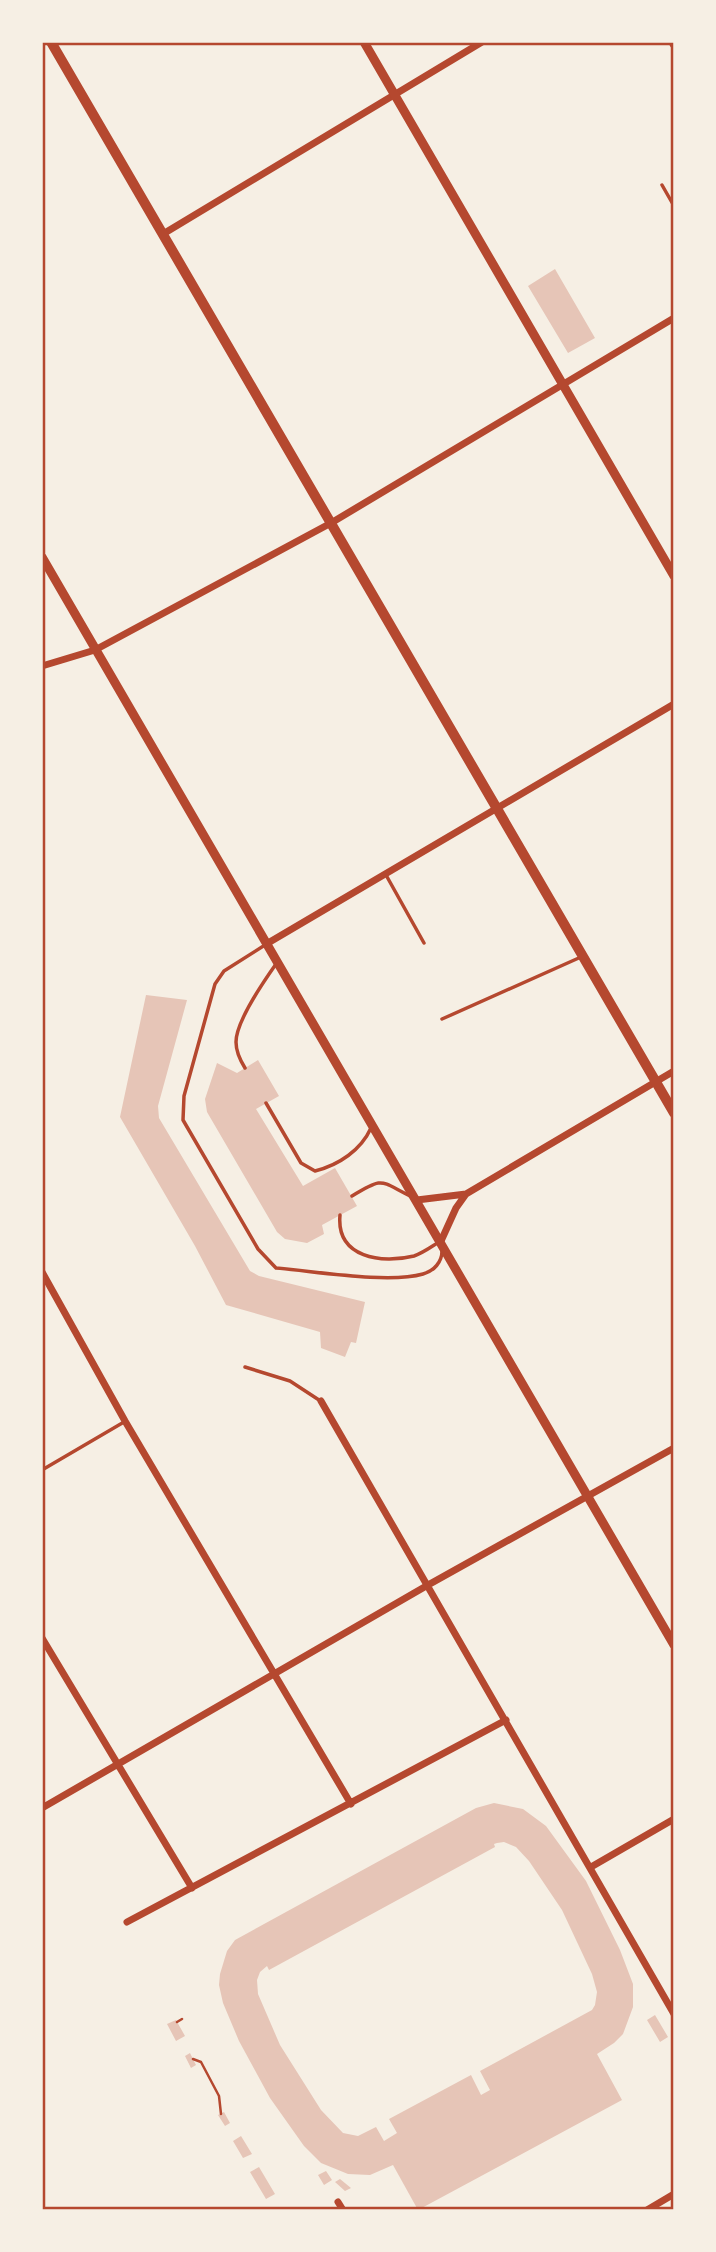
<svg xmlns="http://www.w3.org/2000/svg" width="716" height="2252" viewBox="0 0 716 2252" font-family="'Noto Sans',sans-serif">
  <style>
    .building { fill: #e6c5b7; fill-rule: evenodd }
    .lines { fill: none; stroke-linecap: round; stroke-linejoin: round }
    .path { stroke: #b5482f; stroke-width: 2.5 }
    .service { stroke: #b5482f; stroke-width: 3.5 }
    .minor { stroke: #b5482f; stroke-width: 7 }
    .tertiary { stroke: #b5482f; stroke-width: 9 }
    .primary { stroke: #b5482f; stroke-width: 10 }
    .neatline { fill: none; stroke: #b5482f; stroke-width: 2.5 }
  </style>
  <rect width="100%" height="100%" fill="#f6efe4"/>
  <!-- building -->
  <path class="building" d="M 555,269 L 595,338 L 568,353 L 528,286 Z
    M 146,995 L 187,1000 L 158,1106 L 159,1118 L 250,1271 L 259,1276 L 365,1302 L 356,1343 L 351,1342 L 345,1357 L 321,1348 L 320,1332 L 226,1305 L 195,1246 L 120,1117 Z
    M 258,1060 L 279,1096 L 256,1109 L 303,1186 L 335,1168 L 357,1206 L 322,1225 L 324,1234 L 307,1243 L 285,1239 L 277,1232 L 207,1112 L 205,1099 L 217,1063 L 237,1073 Z
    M 494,1803 L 523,1809 L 546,1826 L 586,1881 L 620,1950 L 633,1984 L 633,2007 L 623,2034 L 614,2043 L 597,2054 L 622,2100 L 418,2210 L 393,2165 L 370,2175 L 348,2174 L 321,2163 L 304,2146 L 270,2098 L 239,2041 L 223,2003 L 219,1985 L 220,1974 L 227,1951 L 235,1940 L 476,1808 ZM 504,1842 L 516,1847 L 529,1861 L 562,1910 L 592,1974 L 597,1992 L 595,2005 L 592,2010 L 480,2071 L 490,2090 L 481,2095 L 471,2075 L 389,2119 L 397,2133 L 384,2141 L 376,2127 L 358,2136 L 343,2133 L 321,2110 L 280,2045 L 258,1994 L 257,1980 L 260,1972 L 267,1966 L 269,1970 L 495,1847 L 494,1844 L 497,1843 Z
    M 655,2015 L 668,2037 L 660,2042 L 647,2020 Z
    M 176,2020 L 185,2036 L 176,2041 L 167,2024 Z
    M 190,2053 L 196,2065 L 191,2068 L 185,2056 Z
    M 224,2112 L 230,2123 L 225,2126 L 218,2115 Z
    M 241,2136 L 252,2154 L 243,2158 L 233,2141 Z
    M 259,2167 L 275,2194 L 266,2199 L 250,2172 Z
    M 326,2171 L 332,2180 L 324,2185 L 318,2175 Z
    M 340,2179 L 351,2188 L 345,2191 L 335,2182 Z"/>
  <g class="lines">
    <!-- path -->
    <path class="path" d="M 177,2022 L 182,2019
      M 193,2059 L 201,2062 L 219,2096 L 221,2114"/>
    <!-- service -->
    <path class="service" d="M 662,185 L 674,206
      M 386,875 L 424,943
      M 265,945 L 224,971 L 215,984 L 184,1096 L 183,1120 L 258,1249 L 276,1268 C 314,1271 388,1284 423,1274 C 434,1271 442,1262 442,1251
      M 442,1019 L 581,957
      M 245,1068 C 240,1060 236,1052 236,1042 C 236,1021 264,981 276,964
      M 266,1103 L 301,1163 L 315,1171 C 339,1165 361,1150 371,1128
      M 352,1196 C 385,1176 379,1181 412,1197
      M 340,1215 C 336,1258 382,1264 414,1256 C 423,1253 431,1247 439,1242
      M 245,1367 L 290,1381 L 319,1400
      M 42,1470 L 124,1422"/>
    <!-- minor -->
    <path class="minor" d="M 163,234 L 482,42
      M 42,666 L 95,650 L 331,523 L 674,318
      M 268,943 L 674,704
      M 417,1200 L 466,1194
      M 441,1241 L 456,1208 L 466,1194 L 674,1071
      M 42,1272 L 125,1421 L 351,1804
      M 321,1401 L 674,2014
      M 42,1638 L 192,1888
      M 42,1808 L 428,1585 L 674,1448
      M 591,1867 L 674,1819
      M 127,1922 L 506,1720
      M 338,2202 L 343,2210
      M 647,2210 L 674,2194"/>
    <!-- tertiary -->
    <path class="tertiary" d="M 364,42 L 674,576
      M 673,42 L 674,44
      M 42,557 L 674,1645"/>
    <!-- primary -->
    <path class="primary" d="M 51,42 L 674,1113"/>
  </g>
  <!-- border -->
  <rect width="716" height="2252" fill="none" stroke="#f6efe4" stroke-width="88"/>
  <rect x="44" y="44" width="628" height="2164" class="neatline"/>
</svg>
